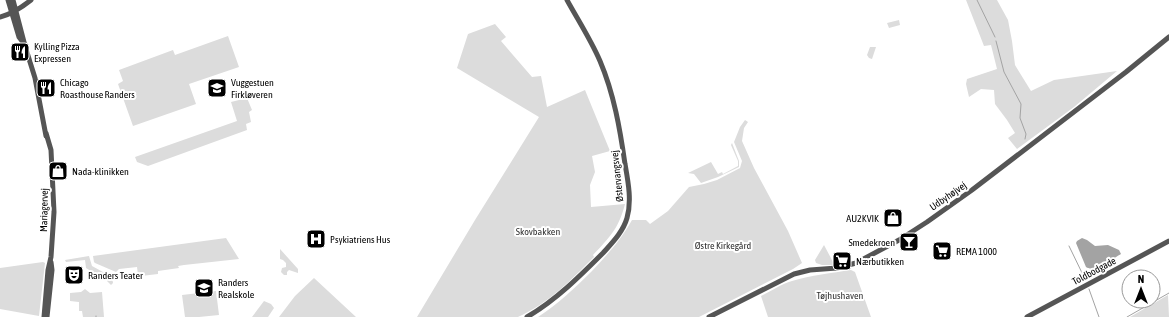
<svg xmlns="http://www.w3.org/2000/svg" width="1169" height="317" viewBox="0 0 1169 317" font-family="'Asap Condensed',sans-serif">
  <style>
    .green { fill: #dcdcdc }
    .water { fill: #a3a3a3 }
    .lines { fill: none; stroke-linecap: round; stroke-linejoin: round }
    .stream { stroke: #a3a3a3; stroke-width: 1 }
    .tertiary { stroke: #555; stroke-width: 5 }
    .labels { text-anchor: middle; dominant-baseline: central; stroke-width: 4; stroke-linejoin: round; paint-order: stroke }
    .poi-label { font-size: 10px; fill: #000; stroke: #fff; text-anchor: start }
    .street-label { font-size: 10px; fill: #000; stroke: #fff }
    .park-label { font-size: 10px; fill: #333; stroke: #fff }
  </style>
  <rect width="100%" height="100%" fill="#fff"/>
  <!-- green -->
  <path class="green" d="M 966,0 L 997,0 L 1008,20 L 1012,41 L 1015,65 L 1031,91 L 1054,80 L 1117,71 L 1074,107 L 1017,149 L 1008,138 L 1015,133 L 1007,120 L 995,104 L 994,90 L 981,89 L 969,97 L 966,84 L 967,79 L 997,69 L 991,45 L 984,46 Z
    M 899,20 L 900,25 L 889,28 L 887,23 Z
    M 495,24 L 506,37 L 501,41 L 532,77 L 541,76 L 547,107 L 585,90 L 610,151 L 592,156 L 595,172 L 590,185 L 591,207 L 625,204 C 619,228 610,237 593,255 L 594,257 C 571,280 549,303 518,317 L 417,317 L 475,220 L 539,117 L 457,68 L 468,34 Z
    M 228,36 L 239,67 L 189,84 L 196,104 L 133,126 L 118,84 L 123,81 L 119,70 L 173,50 L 175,55 Z
    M 870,47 L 876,47 L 872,59 L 869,58 L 867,55 Z
    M 247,98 L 252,110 L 249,112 L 251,122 L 246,124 L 247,130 L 148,166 L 137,162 L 135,157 L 237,121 L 231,102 Z
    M 745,120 L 748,122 L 744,128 L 742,141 L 754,168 L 788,231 L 802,263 L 793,269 L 699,317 L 538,317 C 558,304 575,288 592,271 C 607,255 621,240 632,220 L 646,220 L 650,224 L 668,211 L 689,187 L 704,184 L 717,180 L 740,168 L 742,161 L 734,142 L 740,127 Z
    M 732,143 L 739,161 L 739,167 L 718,177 L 701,183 L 694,174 L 688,173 L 711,162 L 718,174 L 722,172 L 723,174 L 738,166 L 738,161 L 731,145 Z
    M 226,238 L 239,259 L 184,265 L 178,266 L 179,268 L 158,271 L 158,274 L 141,276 L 138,275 L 137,267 L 119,269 L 116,272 L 95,263 L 94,262 L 93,256 Z
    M 824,245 L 833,262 L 833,265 L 822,265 L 816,263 L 815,260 Z
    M 280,249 L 298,269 L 298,273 L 289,270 L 287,272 L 287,275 L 284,275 L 281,272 L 282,268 L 286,267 L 286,263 L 283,260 L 280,259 Z
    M 89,256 L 92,266 L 112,277 L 113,283 L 111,285 L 107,281 L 105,280 L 86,268 L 85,260 L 66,262 L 65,260 Z
    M 43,262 L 45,263 L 39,316 L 0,309 L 0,268 Z
    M 851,270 L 855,272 L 871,317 L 768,317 L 761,296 C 772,291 781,284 792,281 C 811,275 832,273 851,270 Z
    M 314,278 L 356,317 L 279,317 L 295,296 Z
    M 85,289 L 90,293 L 102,292 L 104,317 L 83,317 L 82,311 L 79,311 L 79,302 L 70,301 L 70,293 L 81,292 Z
    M 216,291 L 219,315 L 199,317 L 185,317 L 182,295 Z
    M 1168,295 L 1169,317 L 1130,317 Z
    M 264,301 L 271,304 L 274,308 L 268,317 L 252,317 Z"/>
  <!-- water -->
  <path class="water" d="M 1082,238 L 1087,240 L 1095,246 L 1108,245 L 1119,250 L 1121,254 C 1112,259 1095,273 1086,267 L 1076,243 L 1077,241 Z"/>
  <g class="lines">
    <!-- stream -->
    <path class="stream" d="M 977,0 L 995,37
      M 996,41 L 1004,72 L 1021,104 L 1020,118 L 1026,134 L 1025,139
      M 1069,246 L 1085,279
      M 1089,289 L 1099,317
      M 96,317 L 96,316
      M 1127,317 L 1169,293"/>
    <!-- tertiary -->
    <path class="tertiary" d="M 8,0 L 19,37 L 22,41
      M 13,0 L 25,46 L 35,78 L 46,136
      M 0,17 C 12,14 21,8 31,0
      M 44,317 L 48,270 L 51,257 L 54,212 L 51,150 L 46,133
      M 47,317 L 52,270 L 51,262
      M 527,317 C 556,300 579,277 603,253 C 612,243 623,232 627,218 C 632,201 628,181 625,164 C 620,129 614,94 600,61 C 591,40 578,20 567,0
      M 709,317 L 794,274 L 810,270 L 837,268 L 856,263 L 899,240 L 927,222 L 972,190 L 1126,72 L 1169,37
      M 1027,317 L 1169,241"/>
  </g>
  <!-- icons -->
  <defs>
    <symbol id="restaurant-square" viewBox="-11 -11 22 22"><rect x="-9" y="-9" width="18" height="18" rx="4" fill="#000" stroke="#fff"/><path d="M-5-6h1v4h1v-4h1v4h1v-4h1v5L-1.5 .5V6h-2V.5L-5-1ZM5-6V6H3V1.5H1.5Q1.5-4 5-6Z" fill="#fff"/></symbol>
    <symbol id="school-square" viewBox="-11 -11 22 22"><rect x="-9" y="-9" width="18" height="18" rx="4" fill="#000" stroke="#fff"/><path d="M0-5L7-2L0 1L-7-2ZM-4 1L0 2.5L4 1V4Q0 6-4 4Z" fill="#fff"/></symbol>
    <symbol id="shop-square" viewBox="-11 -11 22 22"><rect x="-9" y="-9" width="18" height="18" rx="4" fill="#000" stroke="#fff"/><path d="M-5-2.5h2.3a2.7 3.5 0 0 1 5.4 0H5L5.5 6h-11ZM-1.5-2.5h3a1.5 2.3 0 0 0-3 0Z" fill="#fff"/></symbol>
    <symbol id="hospital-square" viewBox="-11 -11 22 22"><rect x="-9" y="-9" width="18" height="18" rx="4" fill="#000" stroke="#fff"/><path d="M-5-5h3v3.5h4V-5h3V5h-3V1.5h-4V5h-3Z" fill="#fff"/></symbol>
    <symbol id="bar-square" viewBox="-11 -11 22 22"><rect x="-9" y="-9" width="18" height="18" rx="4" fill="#000" stroke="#fff"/><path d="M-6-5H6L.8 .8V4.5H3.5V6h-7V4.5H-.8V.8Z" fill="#fff"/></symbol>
    <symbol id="supermarket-square" viewBox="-11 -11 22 22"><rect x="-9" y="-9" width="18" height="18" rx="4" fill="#000" stroke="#fff"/><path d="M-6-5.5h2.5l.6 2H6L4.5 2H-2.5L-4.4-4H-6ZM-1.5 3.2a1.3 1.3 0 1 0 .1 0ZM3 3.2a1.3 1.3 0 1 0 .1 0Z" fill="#fff"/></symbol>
    <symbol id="theatre-square" viewBox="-11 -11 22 22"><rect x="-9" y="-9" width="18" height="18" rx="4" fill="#000" stroke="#fff"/><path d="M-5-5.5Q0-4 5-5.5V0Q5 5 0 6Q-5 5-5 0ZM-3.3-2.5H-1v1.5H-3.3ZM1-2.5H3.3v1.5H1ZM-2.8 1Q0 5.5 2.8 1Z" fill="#fff"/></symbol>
  </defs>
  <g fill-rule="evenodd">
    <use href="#restaurant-square" x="9" y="41" width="22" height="22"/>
    <use href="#restaurant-square" x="35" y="77" width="22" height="22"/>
    <use href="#school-square" x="206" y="77" width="22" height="22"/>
    <use href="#shop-square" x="47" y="160" width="22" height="22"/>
    <use href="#shop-square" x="882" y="207" width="22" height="22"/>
    <use href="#hospital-square" x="305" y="228" width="22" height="22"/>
    <use href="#bar-square" x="898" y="231" width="22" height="22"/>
    <use href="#supermarket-square" x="931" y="240" width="22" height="22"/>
    <use href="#supermarket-square" x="831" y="250" width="22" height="22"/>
    <use href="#theatre-square" x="63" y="264" width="22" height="22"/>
    <use href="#school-square" x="193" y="277" width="22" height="22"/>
  </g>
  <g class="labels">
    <!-- poi labels -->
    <g class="poi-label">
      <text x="34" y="46">Kylling Pizza<tspan x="34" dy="12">Expressen</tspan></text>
      <text x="60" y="82">Chicago<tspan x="60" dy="12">Roasthouse Randers</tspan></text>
      <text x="231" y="82">Vuggestuen<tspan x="231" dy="12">Firkløveren</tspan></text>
      <text x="72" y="171">Nada-klinikken</text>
      <text x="879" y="218" text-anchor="end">AU2KVIK</text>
      <text x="330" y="239">Psykiatriens Hus</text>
      <text x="895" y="242" text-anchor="end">Smedekroen</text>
      <text x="956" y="251">REMA 1000</text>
      <text x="856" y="261">Nærbutikken</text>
      <text x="88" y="275">Randers Teater</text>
      <text x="218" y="282">Randers<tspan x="218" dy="12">Realskole</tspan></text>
    </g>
    <!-- street labels -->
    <g class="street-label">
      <text transform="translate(617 176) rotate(-96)">Østervangsvej</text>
      <text transform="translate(948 196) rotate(-35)">Udbyhøjvej</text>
      <text transform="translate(44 210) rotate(-89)">Mariagervej</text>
      <text transform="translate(1094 271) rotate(-28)">Toldbodgade</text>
    </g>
    <!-- park labels -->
    <g class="park-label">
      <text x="538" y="231">Skovbakken</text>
      <text x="723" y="245">Østre Kirkegård</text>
      <text x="840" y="295">Tøjhushaven</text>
    </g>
  </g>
  <!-- north arrow -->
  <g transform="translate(1141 289)"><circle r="19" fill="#ffffff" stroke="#999999"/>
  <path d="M0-3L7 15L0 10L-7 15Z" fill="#000000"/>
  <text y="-6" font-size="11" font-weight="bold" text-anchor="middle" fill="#000000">N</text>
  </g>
</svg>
